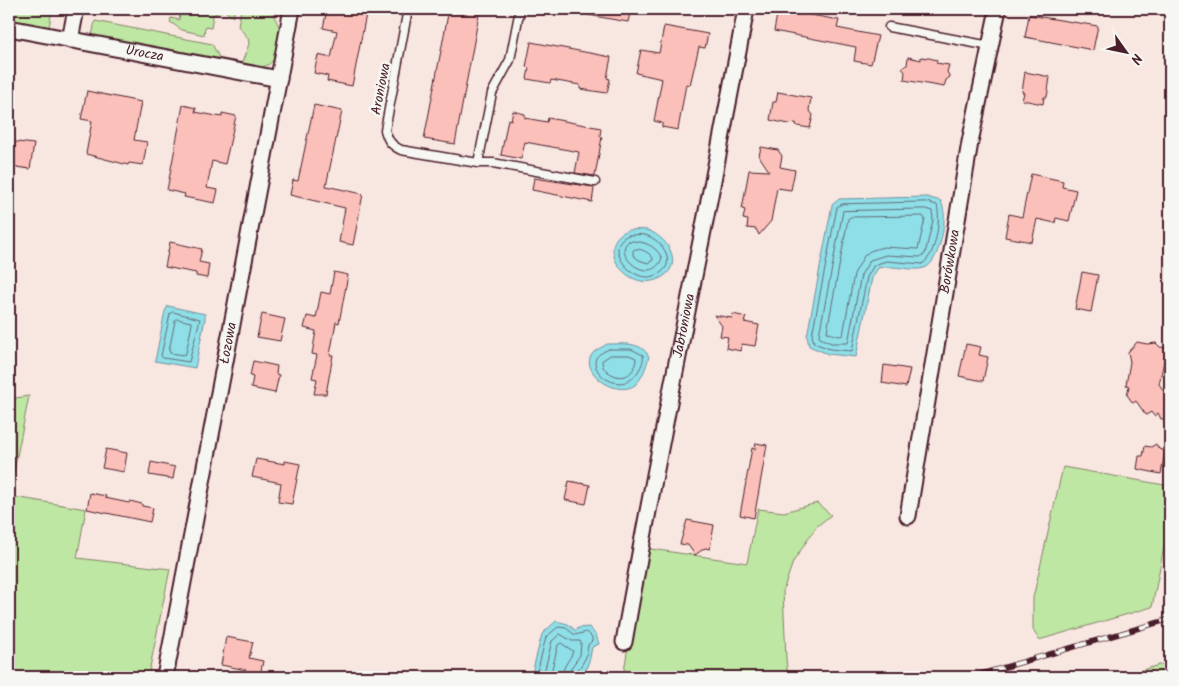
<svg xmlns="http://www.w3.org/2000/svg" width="1179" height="686" viewBox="0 0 1179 686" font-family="Kalam,sans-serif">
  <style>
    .green { fill: #bee7a3; stroke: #848367 }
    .water { fill: #8edfe8; stroke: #73929c }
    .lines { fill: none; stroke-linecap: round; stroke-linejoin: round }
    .shore { stroke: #656c77; stroke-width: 1 }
    .building { fill: #fbc0b9; stroke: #4a1f2b }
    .lane-casing { stroke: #4a1f2b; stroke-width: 11 }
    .street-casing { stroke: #4a1f2b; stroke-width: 19 }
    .lane { stroke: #f6f6f2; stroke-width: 8 }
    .street { stroke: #f6f6f2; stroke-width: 15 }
    .rail-casing { stroke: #4a1f2b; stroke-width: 5.5 }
    .rail { stroke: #f6f6f2; stroke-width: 4; stroke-dasharray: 11; stroke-linecap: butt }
    .labels { text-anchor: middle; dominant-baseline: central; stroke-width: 5; stroke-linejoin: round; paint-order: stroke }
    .street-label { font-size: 14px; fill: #4a1f2b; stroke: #f6f6f2 }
  </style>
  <rect width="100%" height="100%" fill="#f8e6e1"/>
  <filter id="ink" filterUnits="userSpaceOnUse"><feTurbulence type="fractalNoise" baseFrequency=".02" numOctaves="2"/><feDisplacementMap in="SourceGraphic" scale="10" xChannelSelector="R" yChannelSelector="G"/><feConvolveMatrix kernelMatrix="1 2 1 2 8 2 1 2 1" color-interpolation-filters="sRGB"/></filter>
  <g filter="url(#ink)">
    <!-- green -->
    <path class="green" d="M 9,9 C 23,9 40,6 51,15 L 49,28 L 9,21 Z
      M 181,9 L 235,9 L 233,17 L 224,10 L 213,15 L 211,28 L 205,27 L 204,35 L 182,30 L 170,22 L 171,18 L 179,20 Z
      M 241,9 L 270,9 C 273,15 279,24 280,31 C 281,35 279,42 278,47 C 273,70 261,69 241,65 L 249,44 L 248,38 L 238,26 Z
      M 95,21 L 212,44 L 221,61 L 92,36 Z
      M 29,396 L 9,496 L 86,509 L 77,558 L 170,569 L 148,677 L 9,677 L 9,399 Z
      M 1063,467 L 1170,486 L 1170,517 L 1152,607 L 1039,640 L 1033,630 L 1033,598 Z
      M 817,503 L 831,515 L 816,527 L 793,562 L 783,591 L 786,658 L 788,677 L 623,677 L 644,548 L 747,563 L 758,509 L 784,512 Z
      M 1170,662 L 1170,677 L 1117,677 Z"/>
    <!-- water -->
    <path class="water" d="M 927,197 L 941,201 C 943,207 945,214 944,220 C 944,232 937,265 924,268 C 912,272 894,264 878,268 L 872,278 L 856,357 L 828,354 L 809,346 L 807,336 L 832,205 L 839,199 Z
      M 628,230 C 633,230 641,229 647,230 C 666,236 684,262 664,276 C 630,299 591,244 628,230 Z
      M 168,306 L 205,314 L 205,319 L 195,368 L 155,361 L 165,311 Z
      M 607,344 C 622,344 642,341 649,357 C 646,366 643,378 635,385 C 615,399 576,369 594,352 C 597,349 603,347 607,344 Z
      M 556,621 L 568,624 L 576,631 L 578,628 L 589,627 L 596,635 L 599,644 L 592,647 L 590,658 L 585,672 L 582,672 L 580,677 L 531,677 L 542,634 Z"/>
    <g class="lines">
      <!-- shore -->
      <path class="shore" d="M 926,202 L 937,205 C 941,220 936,256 922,264 L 886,261 L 874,265 L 867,277 L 852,351 L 830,349 L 814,343 L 812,335 L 837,207 L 842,204 Z
        M 926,209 L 932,211 L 933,220 L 925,254 L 920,257 L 886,255 L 870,260 L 861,275 L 848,343 L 831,343 L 820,338 L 819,335 L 843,211 Z
        M 851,217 L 923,216 L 925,219 L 918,249 L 883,247 L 870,251 L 864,256 L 854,274 L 843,335 L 840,336 L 828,333 L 827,331 L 848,219 Z
        M 629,235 C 634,235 640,234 645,235 C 664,240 680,267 654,276 C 630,284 602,244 629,235 Z
        M 629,241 C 644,241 655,245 662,258 C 651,288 610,254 629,241 Z
        M 635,249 C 643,249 648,252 653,258 L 653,260 L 648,263 L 639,260 L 633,255 L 633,251 Z
        M 173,312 L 200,319 L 189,362 L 163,358 L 161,356 L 170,314 Z
        M 177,319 L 191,322 L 192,324 L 186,353 L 184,355 L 170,353 L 169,351 L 175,321 Z
        M 609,349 L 631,349 L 643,355 C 644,360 642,365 639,370 C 624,398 589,374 596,358 C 598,354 605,351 609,349 Z
        M 611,355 L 629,355 L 636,358 C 635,380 616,382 603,367 L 602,361 Z
        M 536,677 L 546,637 L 558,627 L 566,628 L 575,635 L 587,632 L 592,637 L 592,641 L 588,645 L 586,657 L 581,666 L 577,670 L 576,677
        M 543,677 L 552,641 L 560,634 L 572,641 L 580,641 L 581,643 L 580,655 L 571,668 L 570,677
        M 550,677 L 558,645 L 561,643 L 573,651 C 570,661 563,664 562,677"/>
    </g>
    <!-- building -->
    <path class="building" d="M 341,9 L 367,9 L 352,86 L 327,81 L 328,76 L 314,73 L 318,55 L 331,58 L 337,31 L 323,28 L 327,10 L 340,12 Z
      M 449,9 L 480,9 L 455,144 L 424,139 Z
      M 588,9 L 631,9 L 628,22 L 588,15 Z
      M 778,9 L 839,20 L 837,28 L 878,36 L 871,64 L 854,61 L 856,47 L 774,31 Z
      M 1029,15 L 1098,26 L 1093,50 L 1025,37 Z
      M 664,26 L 708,34 L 705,48 L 699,47 L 690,85 L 686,84 L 678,130 L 662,127 L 662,123 L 654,121 L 662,79 L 636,73 L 641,50 L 659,53 Z
      M 531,42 L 611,57 L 607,78 L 610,79 L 607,93 L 580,89 L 580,85 L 551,80 L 550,83 L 527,79 L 529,68 L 526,67 Z
      M 908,57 L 921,60 L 921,57 L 929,58 L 937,60 L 936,63 L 949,65 L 947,72 L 950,77 L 946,80 L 944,87 L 904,80 L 905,72 L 902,68 L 907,65 Z
      M 1025,72 L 1050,77 L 1047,97 L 1044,97 L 1043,104 L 1022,100 L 1024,93 L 1022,92 Z
      M 87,91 L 141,102 L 134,140 L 147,142 L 143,165 L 129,163 L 128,165 L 86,154 L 92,121 L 81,119 Z
      M 778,92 L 811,98 L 809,110 L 813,115 L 810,128 L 797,126 L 796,123 L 789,124 L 770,120 L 773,102 L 776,102 Z
      M 183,105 L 196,108 L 195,112 L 222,117 L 222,113 L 236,116 L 225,164 L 212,161 L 207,188 L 218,190 L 215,203 L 184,197 L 185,194 L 167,190 Z
      M 314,105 L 342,111 L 326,186 L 363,194 L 353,245 L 339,242 L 345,208 L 290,195 L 293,180 L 298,181 Z
      M 513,111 L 525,114 L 525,118 L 547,122 L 548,118 L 601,128 L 600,136 L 602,137 L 595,176 L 575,173 L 579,152 L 525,142 L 521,159 L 501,155 L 508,119 L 511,120 Z
      M 9,141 L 34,144 L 30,169 L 9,166 Z
      M 761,147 L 778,150 L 782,156 L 780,167 L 795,170 L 791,190 L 777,188 L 771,221 L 759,235 L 756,229 L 747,228 L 748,220 L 743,219 L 745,210 L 742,209 L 749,170 L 769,171 L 759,156 Z
      M 1031,174 L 1063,181 L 1062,187 L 1076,190 L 1069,221 L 1056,218 L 1055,223 L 1037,219 L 1032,242 L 1005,237 L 1009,214 L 1022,217 Z
      M 534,178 L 593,187 L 594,189 L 592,202 L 532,190 Z
      M 170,242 L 202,249 L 199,262 L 209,264 L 207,278 L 196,276 L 196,273 L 165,267 Z
      M 334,272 L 348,275 L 339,323 L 336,322 L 330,355 L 333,355 L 326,394 L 314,394 L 317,379 L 312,378 L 317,355 L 312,354 L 316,331 L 304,328 L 307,316 L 316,318 L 321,292 L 330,294 Z
      M 1082,272 L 1098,275 L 1091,312 L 1075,309 Z
      M 262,314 L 285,319 L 280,341 L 257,337 Z
      M 733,314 L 746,317 L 744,322 L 759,325 L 755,346 L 742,344 L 741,351 L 726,348 L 728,337 L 720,336 L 722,326 L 714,315 L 732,318 Z
      M 1137,342 L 1147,344 L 1156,343 L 1160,347 L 1167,348 L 1159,384 L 1170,400 L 1170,419 L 1161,419 L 1158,413 L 1154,416 L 1151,412 L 1146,415 L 1136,401 L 1133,403 L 1127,395 L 1129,386 L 1126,385 L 1130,362 L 1128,352 Z
      M 966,344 L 981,347 L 979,355 L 988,357 L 983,381 L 959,376 Z
      M 253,361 L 277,366 L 276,374 L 279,375 L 275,393 L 251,388 L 253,377 L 250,376 Z
      M 884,365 L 910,369 L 906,387 L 882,383 Z
      M 756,443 L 767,445 L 754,518 L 740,515 L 752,448 L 755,449 Z
      M 1156,444 L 1159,449 L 1165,451 L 1161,474 L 1137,469 L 1139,456 L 1143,456 L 1145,446 L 1151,447 Z
      M 106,449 L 127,453 L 124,472 L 102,468 Z
      M 256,459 L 285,464 L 285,461 L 300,464 L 292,504 L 278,502 L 281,483 L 252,477 Z
      M 151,462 L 175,467 L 173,479 L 149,475 Z
      M 569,481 L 590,485 L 586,504 L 565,500 Z
      M 90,493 L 106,496 L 105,498 L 129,503 L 130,501 L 142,504 L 142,506 L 153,508 L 150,522 L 87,509 Z
      M 687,520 L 714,525 L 710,549 L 705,548 L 695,555 L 688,545 L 680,544 Z
      M 226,637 L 253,642 L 249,658 L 263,661 L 260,676 L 245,673 L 246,670 L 221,665 Z"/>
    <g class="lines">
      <defs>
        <path id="lane" d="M 408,9 L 385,130 C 388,141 391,145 401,150 L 478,163 L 493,163 L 595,182
          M 889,27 L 990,46
          M 478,163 L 492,93 L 510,60 L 520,9"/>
        <g id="street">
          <path id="s1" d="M 9,28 L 279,79"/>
          <path d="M 70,40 L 76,9"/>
          <path id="s2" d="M 908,516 L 970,142 L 998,9"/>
          <path id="s3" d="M 624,642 C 661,430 707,220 746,9"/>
          <path id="s4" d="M 165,677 L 292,9"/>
        </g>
      </defs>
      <!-- lane casing -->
      <use href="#lane" class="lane-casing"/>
      <!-- street casing -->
      <use href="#street" class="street-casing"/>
      <!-- lane -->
      <use href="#lane" class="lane"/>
      <!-- street -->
      <use href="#street" class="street"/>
      <defs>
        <path id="rail" d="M 971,677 L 1170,619"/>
      </defs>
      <!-- rail casing -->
      <use href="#rail" class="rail-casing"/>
      <!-- rail -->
      <use href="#rail" class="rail"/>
    </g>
  </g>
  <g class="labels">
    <!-- street labels -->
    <g class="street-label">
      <text stroke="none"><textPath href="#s1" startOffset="138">Urocza</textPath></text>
      <text transform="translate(381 89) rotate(-79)">Aroniowa</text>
      <text stroke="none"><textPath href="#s2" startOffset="258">Borówkowa</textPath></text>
      <text stroke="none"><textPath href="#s3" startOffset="322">Jabłoniowa</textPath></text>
      <text stroke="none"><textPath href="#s4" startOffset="340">Łozowa</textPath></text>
    </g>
  </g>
  <!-- margin -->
  <rect width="1179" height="686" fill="none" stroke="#f6f6f2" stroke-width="30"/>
  <rect x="15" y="15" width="1149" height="656" fill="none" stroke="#4a1f2b" stroke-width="2" filter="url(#ink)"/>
  <!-- north arrow -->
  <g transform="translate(1126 52) rotate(123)" stroke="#f6f6f2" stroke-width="4" paint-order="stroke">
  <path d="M0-4L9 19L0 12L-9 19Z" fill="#4a1f2b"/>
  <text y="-8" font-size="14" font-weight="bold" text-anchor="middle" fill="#4a1f2b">N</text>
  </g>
</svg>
